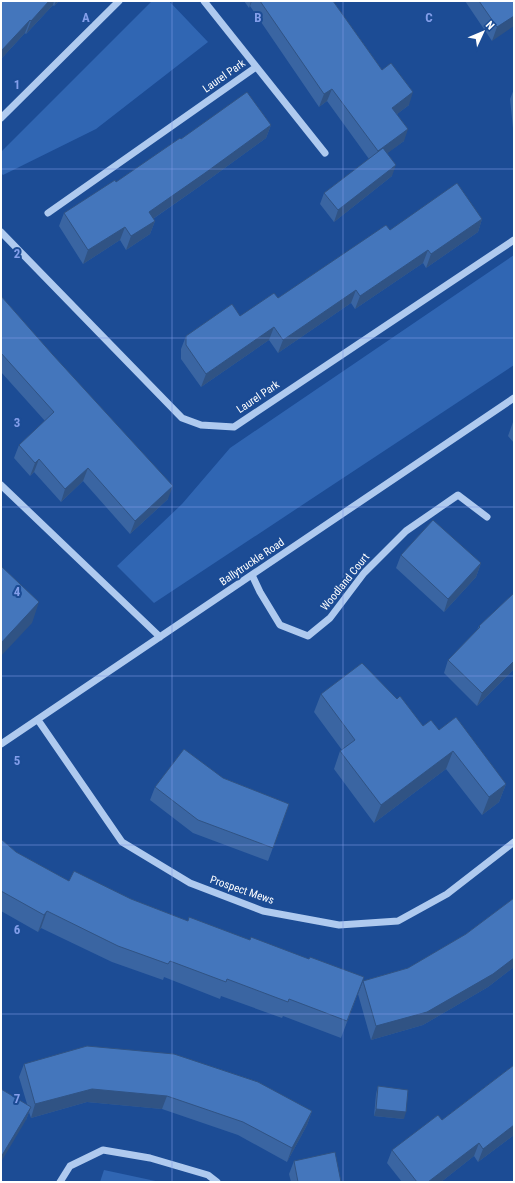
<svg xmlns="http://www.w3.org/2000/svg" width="515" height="1183" viewBox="0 0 515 1183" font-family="'Roboto Condensed',sans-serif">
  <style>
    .green { fill: #3066b3 }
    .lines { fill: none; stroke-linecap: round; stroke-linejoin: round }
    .minor { stroke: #afcaef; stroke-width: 7 }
    .wall { fill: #3a65a2 }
    .shaded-wall { fill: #305384 }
    .building { fill: #4476bc; stroke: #305384 }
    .grid { fill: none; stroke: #839eea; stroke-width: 1; stroke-opacity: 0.55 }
    .labels { text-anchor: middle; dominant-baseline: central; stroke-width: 4; stroke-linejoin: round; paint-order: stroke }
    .street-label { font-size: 11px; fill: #fff; stroke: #1c4c95 }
    .grid-label { font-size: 13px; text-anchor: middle; font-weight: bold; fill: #839eea; stroke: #1c4c95; stroke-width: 4; stroke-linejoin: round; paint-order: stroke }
  </style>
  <rect width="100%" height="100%" fill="#1c4c95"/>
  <!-- green -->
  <path class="green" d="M 152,1 L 169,1 L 208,42 L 96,129 L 3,175 L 1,173 L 1,152 Z
    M 514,255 L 514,365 L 154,603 L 117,566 L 182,504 L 230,448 Z
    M 104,1170 L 160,1182 L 100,1182 Z"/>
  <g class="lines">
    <!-- minor -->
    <path class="minor" d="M 204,1 L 325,153
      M 1,118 L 119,1
      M 48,213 L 256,67
      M 1,232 L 182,418 L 201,425 L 234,427 L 514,240
      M 1,485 L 160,637
      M 252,575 L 260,592 L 280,625 L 308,636 L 330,618 L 364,573 L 406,531 L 458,495 L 487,517
      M 38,720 L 122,842 L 190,883 L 263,911 L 339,925 L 398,921 L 447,894 L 514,842
      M 1,744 L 514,398
      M 60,1182 L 70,1166 L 103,1150 L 150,1158 L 208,1175 L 217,1182"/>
  </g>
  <!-- wall -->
  <path class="wall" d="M 1,1 L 59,1 L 54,6 L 53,5 L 26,34 L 25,33 L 1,59 Z
    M 244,1 L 333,1 L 382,70 L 409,105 L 397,114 L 404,141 L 387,153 L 392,176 L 334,222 L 320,204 L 324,193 L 369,159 L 327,101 L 319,107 L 250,6 L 249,8 Z
    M 465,1 L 514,1 L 492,41 Z
    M 514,89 L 514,138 L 510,99 Z
    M 271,125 L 266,138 L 200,186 L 153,219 L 155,221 L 150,234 L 126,250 L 120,240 L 83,264 L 59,226 L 64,213 L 116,182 L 181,139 Z
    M 482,219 L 478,232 L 426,268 L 423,263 L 355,309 L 351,303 L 278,353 L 269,340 L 201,387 L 181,359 L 181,349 L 186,336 L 240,316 L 278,298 L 390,230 Z
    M 1,296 L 168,499 L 130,534 L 83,481 L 61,502 L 34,472 L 30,476 L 14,458 L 19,445 L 45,421 L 1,372 Z
    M 514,421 L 514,443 L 508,436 L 513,422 Z
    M 401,555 L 481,563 L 476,577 L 444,612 L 396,568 Z
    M 514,593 L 514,669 L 477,706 L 444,673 L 448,660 L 477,630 L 479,626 Z
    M 321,694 L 439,730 L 506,784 L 499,802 L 482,815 L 446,769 L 374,823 L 334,769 L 340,751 L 342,750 L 314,712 Z
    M 223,778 L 289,804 L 268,861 L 193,833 L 150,800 L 155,787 Z
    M 1,839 L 16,852 L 69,881 L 131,899 L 188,921 L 364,977 L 341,1038 L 283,1016 L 282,1018 L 221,996 L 220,999 L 164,977 L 163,980 L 112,962 L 41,928 L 38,932 L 1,911 Z
    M 514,898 L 514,967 L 488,987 L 423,1025 L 371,1040 L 358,994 L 363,981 L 408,968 L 466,934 Z
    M 24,1064 L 312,1111 L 307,1125 L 287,1162 L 238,1135 L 162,1109 L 87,1102 L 31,1118 L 29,1112 L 26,1120 L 27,1104 L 19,1077 Z
    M 514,1065 L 514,1135 L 478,1162 L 474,1156 L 441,1182 L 402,1182 L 387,1163 L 392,1150 L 442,1120 Z
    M 378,1086 L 404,1119 L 374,1116 L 376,1094 Z
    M 294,1161 L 341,1182 L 291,1182 L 289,1174 Z"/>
  <!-- shaded-wall -->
  <path class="shaded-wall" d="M 49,1 L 54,1 L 53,5 L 26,34 L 31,21 Z
    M 56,1 L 59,1 L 54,6 Z
    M 251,1 L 252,1 L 250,6 L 249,8 Z
    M 514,16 L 514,26 L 492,41 L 497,27 Z
    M 30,20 L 25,33 L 1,59 L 1,51 Z
    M 332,89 L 327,101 L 319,107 L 324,94 Z
    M 413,92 L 409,105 L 388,121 L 392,108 Z
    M 271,125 L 266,138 L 200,186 L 144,225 L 149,212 Z
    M 408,129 L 404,141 L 373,164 L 378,151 Z
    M 396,165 L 392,176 L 334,222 L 338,210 Z
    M 482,219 L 478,232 L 426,268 L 431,254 Z
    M 155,221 L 150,234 L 126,250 L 131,236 Z
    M 125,227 L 120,240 L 83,264 L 88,250 Z
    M 428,250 L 423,263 L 355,309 L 360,296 Z
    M 356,290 L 351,303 L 278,353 L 283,340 Z
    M 274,327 L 269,340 L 201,387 L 206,374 Z
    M 39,459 L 34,472 L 30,476 L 35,463 Z
    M 88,468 L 83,481 L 61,502 L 65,489 Z
    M 173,486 L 168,499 L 130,534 L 135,521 Z
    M 481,563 L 476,577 L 444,612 L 448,599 Z
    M 39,602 L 32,623 L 1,656 L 1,643 Z
    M 514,661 L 514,669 L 477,706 L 482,693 Z
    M 453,751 L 446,769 L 374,823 L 381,805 Z
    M 506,784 L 499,802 L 482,815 L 489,797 Z
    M 47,911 L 41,928 L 38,932 L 44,915 Z
    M 514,958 L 514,967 L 488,987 L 423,1025 L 371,1040 L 376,1026 Z
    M 92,1089 L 167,1096 L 162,1109 L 87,1102 L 31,1118 L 35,1104 Z
    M 31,1107 L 26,1120 L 1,1162 L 1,1157 Z
    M 376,1109 L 406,1112 L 404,1119 L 374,1116 Z
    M 312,1111 L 307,1125 L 287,1162 L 292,1148 Z
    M 514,1125 L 514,1135 L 478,1162 L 483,1149 Z
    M 479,1143 L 474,1156 L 441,1182 L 428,1182 Z"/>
  <!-- building -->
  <path class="building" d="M 1,1 L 49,1 L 31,21 L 30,20 L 1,51 Z
    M 260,1 L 333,1 L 382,70 L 391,63 L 413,92 L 392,108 L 408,129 L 378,151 L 332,89 L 324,94 Z
    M 479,1 L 514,1 L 514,16 L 497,27 Z
    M 247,92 L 271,125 L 205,173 L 149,212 L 155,221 L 131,236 L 125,227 L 88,250 L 64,213 L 115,180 L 116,182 L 180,138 L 181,139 Z
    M 383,148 L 396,165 L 338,210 L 324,193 Z
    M 457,183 L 482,219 L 431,254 L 428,250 L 360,296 L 356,290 L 283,340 L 274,327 L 206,374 L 186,345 L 186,336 L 232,304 L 240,316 L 274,293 L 278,298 L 386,225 L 390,230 Z
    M 1,296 L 53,355 L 173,486 L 135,521 L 88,468 L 65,489 L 39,459 L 35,463 L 19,445 L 54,412 L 1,353 Z
    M 433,520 L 481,563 L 448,599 L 401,555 Z
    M 1,566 L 39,602 L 1,643 Z
    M 514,593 L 514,661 L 482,693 L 448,660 L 480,627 L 479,626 Z
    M 362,663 L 397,699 L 400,696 L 423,726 L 431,720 L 439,730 L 456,717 L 506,784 L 489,797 L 453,751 L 381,805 L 340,751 L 355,740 L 321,694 Z
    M 184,749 L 223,778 L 289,804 L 273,848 L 198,820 L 155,787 Z
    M 1,839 L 16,852 L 69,881 L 74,871 L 131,899 L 188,921 L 189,917 L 250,940 L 251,937 L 309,959 L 310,957 L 364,977 L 347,1021 L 289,999 L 288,1002 L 227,979 L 226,982 L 170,961 L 168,964 L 118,946 L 47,911 L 44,915 L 1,891 Z
    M 514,898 L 514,958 L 493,974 L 427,1012 L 376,1026 L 363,981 L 408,968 L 466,934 Z
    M 87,1046 L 174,1054 L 258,1082 L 312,1111 L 292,1148 L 243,1122 L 167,1096 L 92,1089 L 35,1104 L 24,1064 Z
    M 514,1065 L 514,1125 L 483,1149 L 479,1143 L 428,1182 L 417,1182 L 392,1150 L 438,1115 L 442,1120 Z
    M 378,1086 L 408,1090 L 406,1112 L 376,1109 Z
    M 1,1089 L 31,1107 L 1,1157 Z
    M 335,1152 L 341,1182 L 298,1182 L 294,1161 Z"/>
  <!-- grid -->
  <path class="grid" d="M 172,1 L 172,1182M 343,1 L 343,1182M 1,169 L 514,169M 1,338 L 514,338M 1,507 L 514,507M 1,676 L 514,676M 1,845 L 514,845M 1,1014 L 514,1014"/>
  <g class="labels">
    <!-- street labels -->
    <g class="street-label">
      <text transform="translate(224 76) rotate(-35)">Laurel Park</text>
      <text transform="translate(258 397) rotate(-34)">Laurel Park</text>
      <text transform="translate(252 562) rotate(-34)">Ballytruckle Road</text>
      <text transform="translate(345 582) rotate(-51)">Woodland Court</text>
      <text transform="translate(242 890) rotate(19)">Prospect Mews</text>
    </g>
  </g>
  <g class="grid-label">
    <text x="86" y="22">A</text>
    <text x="258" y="22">B</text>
    <text x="429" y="22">C</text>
    <text x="17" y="89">1</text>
    <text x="17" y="258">2</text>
    <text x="17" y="427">3</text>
    <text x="17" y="596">4</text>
    <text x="17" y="765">5</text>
    <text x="17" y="934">6</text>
    <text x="17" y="1103">7</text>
  </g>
  <!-- border -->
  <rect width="515" height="1183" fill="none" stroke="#ffffff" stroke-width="4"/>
  <!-- north arrow -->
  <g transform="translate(483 32) rotate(46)" stroke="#1c4c95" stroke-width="3" paint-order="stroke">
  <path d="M0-3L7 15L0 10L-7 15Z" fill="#ffffff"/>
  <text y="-6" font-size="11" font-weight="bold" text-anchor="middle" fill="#ffffff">N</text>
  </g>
</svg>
